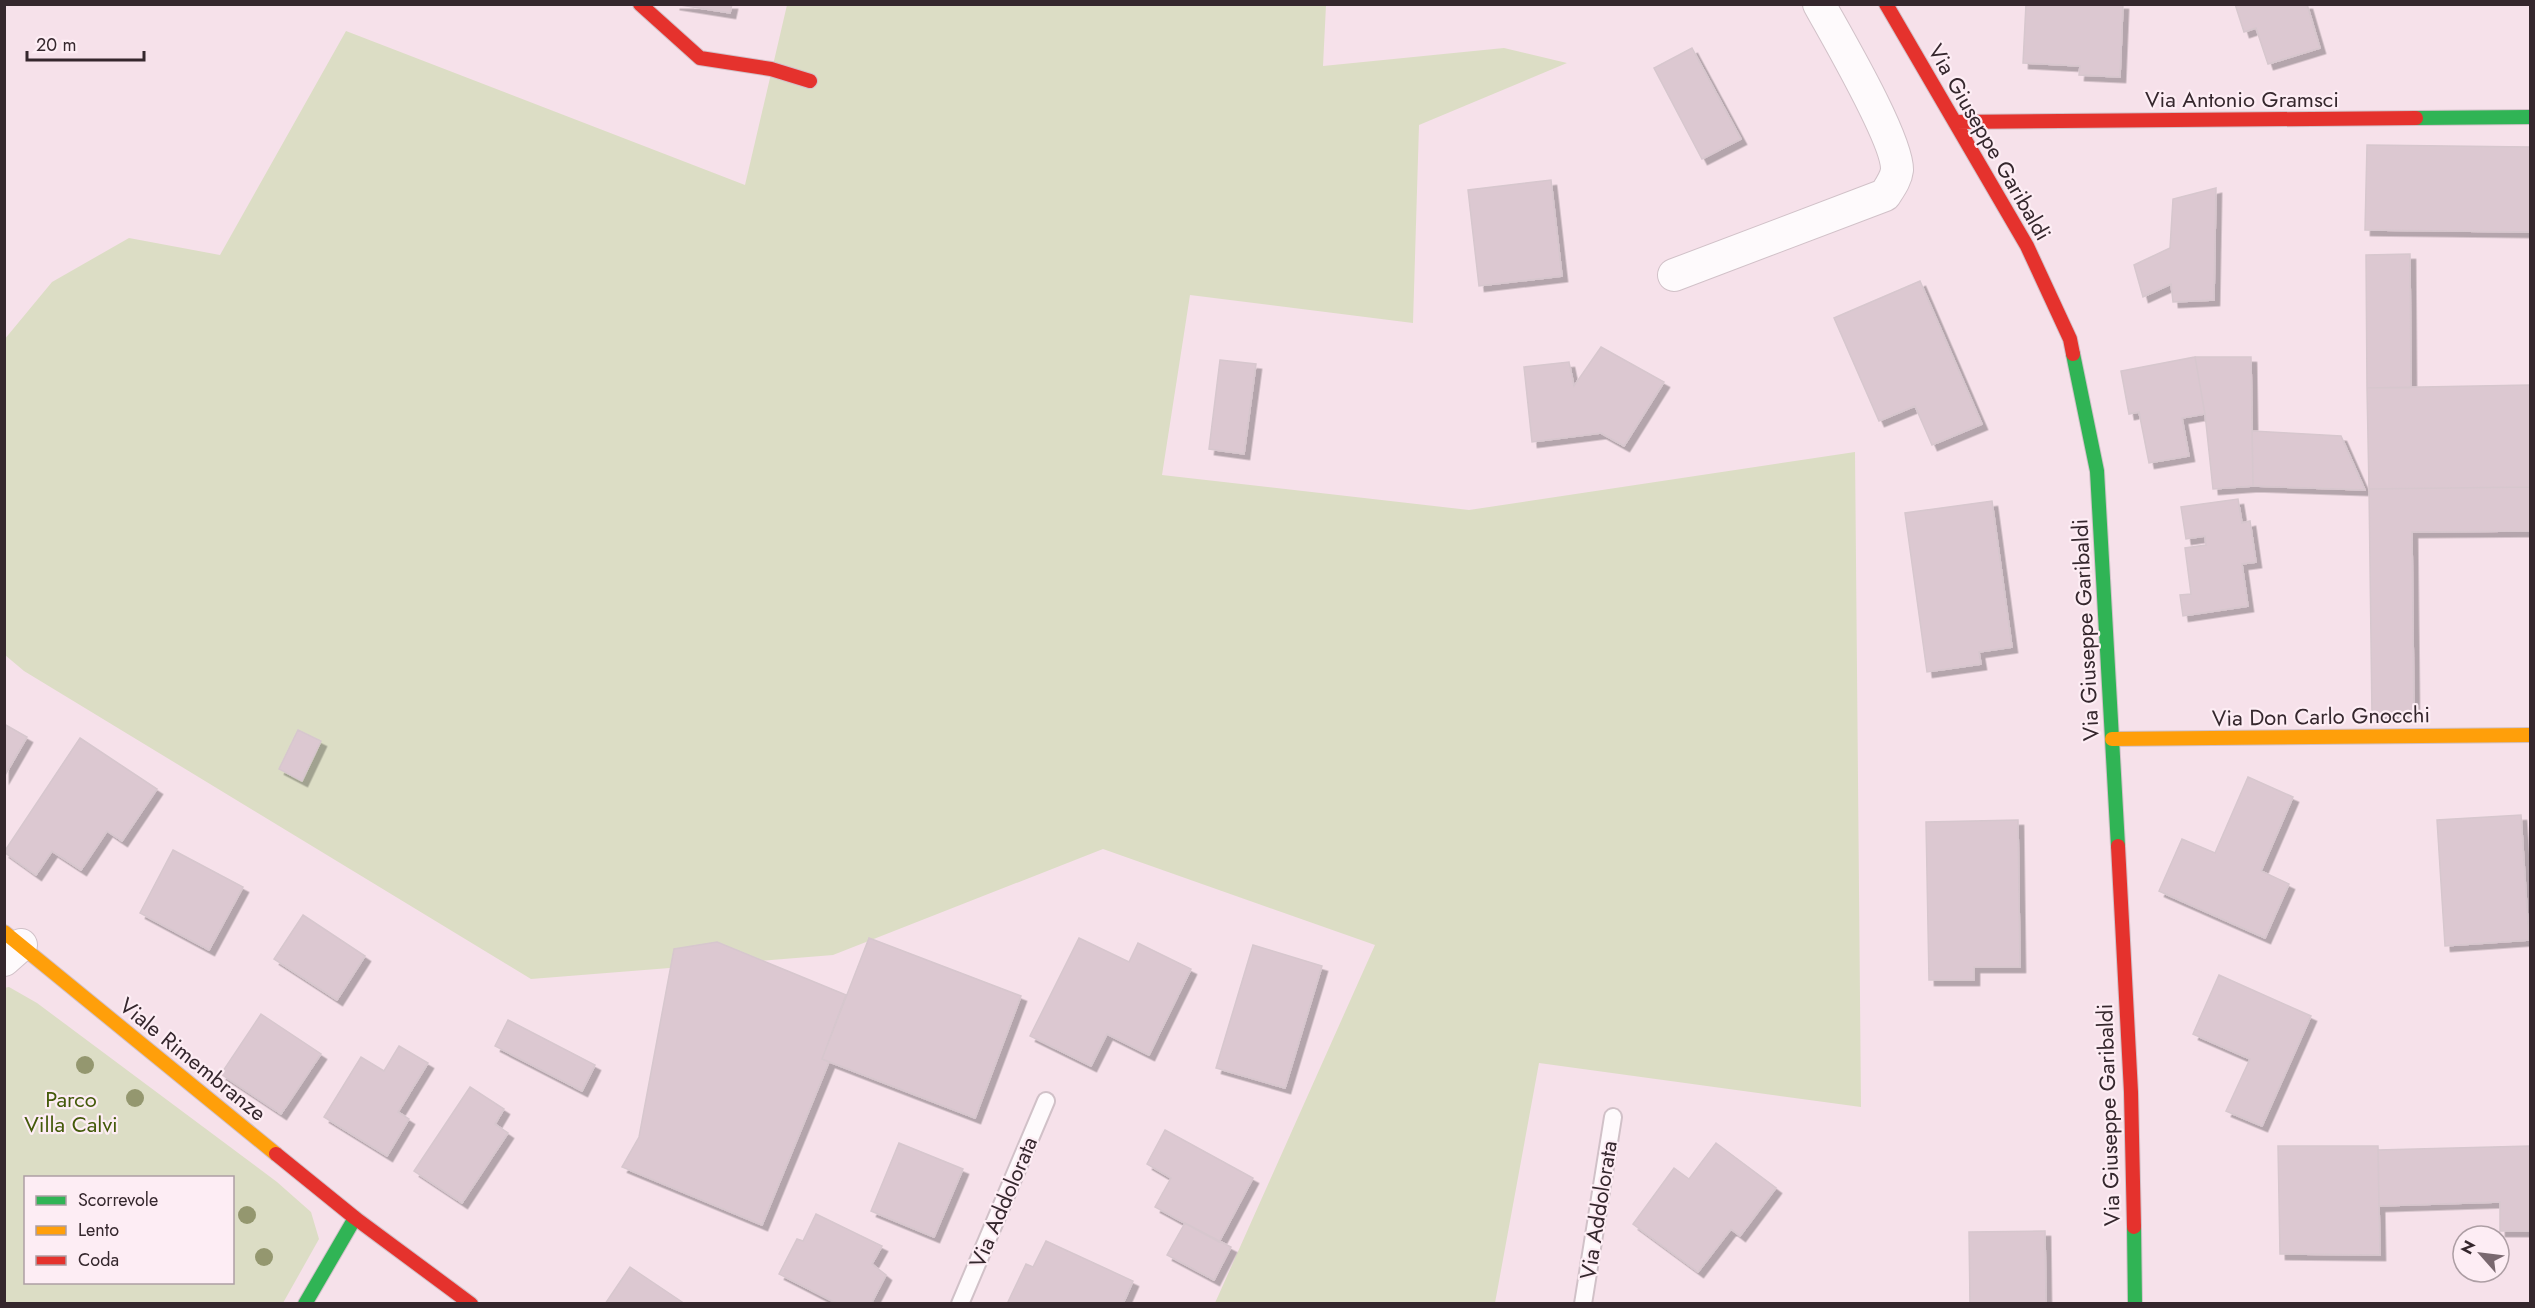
<svg xmlns="http://www.w3.org/2000/svg" width="2535" height="1308" viewBox="0 0 2535 1308" font-family="Jost,sans-serif">
  <style>
    .green { fill: #dcddc5; fill-rule: evenodd }
    .building { fill: #dcc8d1; stroke: #d7c7ce; stroke-width: 1.5; filter: url(#shadow) }
    .lines { fill: none; stroke-linecap: round; stroke-linejoin: round }
    .lane-casing { stroke: #d1c1c8; stroke-width: 20 }
    .street-casing { stroke: #d1c1c8; stroke-width: 34 }
    .fast-casing { stroke: #d1c1c8; stroke-width: 16 }
    .slow-casing { stroke: #d1c1c8; stroke-width: 16 }
    .jam-casing { stroke: #d1c1c8; stroke-width: 16 }
    .lane { stroke: #fefafc; stroke-width: 16 }
    .street { stroke: #fefafc; stroke-width: 32 }
    .fast { stroke: #30b455; stroke-width: 14 }
    .slow { stroke: #ff9f0a; stroke-width: 14 }
    .jam { stroke: #e5322d; stroke-width: 14 }
    .tree { fill: #94976f }
    .labels { text-anchor: middle; dominant-baseline: central; stroke-width: 4.5; stroke-linejoin: round; paint-order: stroke }
    .street-label { font-size: 22px; fill: #35272d; stroke: #fdedf4 }
    .park-label { font-size: 22px; fill: #445a0a; stroke: #fdedf4 }
  </style>
  <defs>
    <filter id="shadow"><feDropShadow dx="5.5" dy="5.5" stdDeviation="0" flood-color="#0004"/></filter>
  </defs>
  <rect width="100%" height="100%" fill="#f6e1ea"/>
  <!-- green -->
  <path class="green" d="M 787,5 L 1326,5 L 1323,66 L 1504,48 L 1567,63 L 1419,125 L 1413,323 L 1190,295 L 1162,475 L 1469,510 L 1855,452 L 1861,1107 L 1539,1063 L 1495,1303 L 1215,1303 L 1375,945 L 1103,849 L 833,955 L 531,979 L 24,671 L 5,655 L 4,340 L 52,282 L 129,238 L 220,255 L 346,31 L 745,185 Z
    M 9,987 L 37,1003 L 277,1182 L 311,1212 L 319,1239 L 283,1303 L 5,1303 L 4,988 ZM 26,1178 L 232,1178 L 232,1282 L 26,1282 Z"/>
  <!-- building -->
  <path class="building" d="M 674,4 L 732,4 L 730,13 Z
    M 2026,4 L 2123,4 L 2120,77 L 2079,75 L 2080,66 L 2023,63 Z
    M 2235,4 L 2307,4 L 2320,48 L 2268,64 L 2256,28 L 2244,32 Z
    M 1692,48 L 1741,139 L 1702,159 L 1654,68 Z
    M 2367,145 L 2530,147 L 2530,232 L 2365,230 Z
    M 1551,180 L 1562,276 L 1479,286 L 1468,190 Z
    M 2216,188 L 2214,300 L 2173,302 L 2171,284 L 2143,297 L 2134,265 L 2170,248 L 2173,199 Z
    M 2410,254 L 2411,388 L 2367,388 L 2366,255 Z
    M 1920,281 L 1982,424 L 1932,445 L 1915,406 L 1879,421 L 1834,318 Z
    M 1601,347 L 1664,382 L 1624,446 L 1601,433 L 1532,442 L 1524,367 L 1569,362 L 1574,386 Z
    M 2195,357 L 2251,357 L 2253,486 L 2213,489 L 2205,414 Z
    M 2195,357 L 2205,414 L 2182,418 L 2189,456 L 2149,463 L 2139,412 L 2129,414 L 2121,371 Z
    M 1220,360 L 1256,364 L 1244,454 L 1209,449 Z
    M 2530,385 L 2530,487 L 2369,489 L 2367,388 Z
    M 2252,431 L 2341,436 L 2365,490 L 2253,486 Z
    M 2530,487 L 2530,531 L 2412,532 L 2414,715 L 2372,716 L 2369,489 Z
    M 2238,499 L 2242,523 L 2250,521 L 2256,562 L 2242,564 L 2248,606 L 2183,616 L 2180,595 L 2191,594 L 2185,548 L 2206,545 L 2205,536 L 2186,539 L 2181,507 Z
    M 1992,501 L 2012,647 L 1979,652 L 1981,664 L 1927,672 L 1905,513 Z
    M 4,724 L 27,737 L 4,777 Z
    M 298,730 L 321,741 L 302,781 L 279,769 Z
    M 80,738 L 157,789 L 122,841 L 107,831 L 81,870 L 52,851 L 36,875 L 4,852 Z
    M 2248,777 L 2293,797 L 2261,871 L 2289,884 L 2265,938 L 2159,891 L 2182,839 L 2215,853 Z
    M 2521,815 L 2529,940 L 2445,946 L 2437,820 Z
    M 2018,820 L 2020,967 L 1974,967 L 1974,980 L 1929,980 L 1926,822 Z
    M 173,850 L 243,887 L 209,950 L 140,913 Z
    M 303,915 L 365,956 L 337,1000 L 274,959 Z
    M 869,938 L 1021,996 L 975,1118 L 822,1059 Z
    M 1079,938 L 1129,962 L 1138,943 L 1191,969 L 1149,1055 L 1107,1034 L 1091,1066 L 1030,1036 Z
    M 717,942 L 846,995 L 822,1059 L 829,1062 L 762,1225 L 622,1167 L 639,1137 L 674,949 Z
    M 1253,945 L 1322,966 L 1285,1088 L 1216,1068 Z
    M 2219,975 L 2311,1016 L 2262,1126 L 2226,1111 L 2250,1059 L 2193,1034 Z
    M 261,1014 L 321,1054 L 281,1114 L 221,1074 Z
    M 508,1020 L 595,1065 L 582,1091 L 495,1046 Z
    M 399,1046 L 428,1063 L 398,1112 L 409,1119 L 387,1156 L 324,1117 L 361,1057 L 384,1071 Z
    M 470,1087 L 504,1109 L 495,1124 L 508,1133 L 462,1203 L 414,1171 Z
    M 1165,1130 L 1253,1178 L 1219,1242 L 1155,1207 L 1171,1178 L 1147,1164 Z
    M 899,1143 L 963,1169 L 934,1237 L 871,1211 Z
    M 1716,1143 L 1776,1188 L 1740,1236 L 1731,1229 L 1698,1272 L 1633,1224 L 1674,1168 L 1689,1179 Z
    M 2278,1146 L 2378,1146 L 2380,1255 L 2280,1254 Z
    M 2530,1146 L 2530,1231 L 2500,1231 L 2500,1202 L 2379,1206 L 2378,1150 Z
    M 816,1214 L 882,1246 L 872,1264 L 886,1275 L 871,1304 L 838,1304 L 779,1274 L 797,1239 L 803,1241 Z
    M 1185,1223 L 1231,1247 L 1214,1280 L 1167,1255 Z
    M 2045,1231 L 2046,1304 L 1970,1304 L 1969,1232 Z
    M 1046,1241 L 1133,1281 L 1123,1304 L 1007,1304 L 1026,1264 L 1033,1267 Z
    M 630,1267 L 685,1304 L 605,1304 Z"/>
  <g class="lines">
    <defs>
      <path id="lane" d="M 960,1304 L 1046,1101
        M 1583,1304 L 1613,1117"/>
      <path id="street" d="M 1674,275 L 1885,195 C 1890,187 1896,179 1897,170 C 1898,140 1836,35 1819,4
        M 4,960 L 21,945"/>
      <path id="fast" d="M 2416,118 L 2530,117
        M 2073,354 L 2097,471 L 2118,846
        M 2134,1227 L 2135,1304
        M 305,1304 L 355,1218"/>
      <path id="slow" d="M 2112,739 L 2530,735
        M 4,932 L 276,1154"/>
      <path id="jam" d="M 640,4 L 700,58 L 771,69 L 810,81
        M 1886,4 L 2027,246 L 2070,339 L 2073,354
        M 1955,122 L 2416,118
        M 2118,846 L 2131,1092 L 2134,1227
        M 276,1154 L 355,1218 L 471,1304"/>
    </defs>
    <!-- lane casing -->
    <use href="#lane" class="lane-casing"/>
    <!-- street casing -->
    <use href="#street" class="street-casing"/>
    <!-- fast casing -->
    <use href="#fast" class="fast-casing"/>
    <!-- slow casing -->
    <use href="#slow" class="slow-casing"/>
    <!-- jam casing -->
    <use href="#jam" class="jam-casing"/>
    <!-- lane -->
    <use href="#lane" class="lane"/>
    <!-- street -->
    <use href="#street" class="street"/>
    <!-- fast -->
    <use href="#fast" class="fast"/>
    <!-- slow -->
    <use href="#slow" class="slow"/>
    <!-- jam -->
    <use href="#jam" class="jam"/>
  </g>
  <!-- trees -->
  <g class="tree">
    <circle cx="85" cy="1065" r="9"/>
    <circle cx="135" cy="1098" r="9"/>
    <circle cx="247" cy="1215" r="9"/>
    <circle cx="264" cy="1257" r="9"/>
  </g>
  <g class="labels">
    <!-- street labels -->
    <g class="street-label">
      <text x="2242" y="99">Via Antonio Gramsci</text>
      <text transform="translate(1990 142) rotate(60)">Via Giuseppe Garibaldi</text>
      <text transform="translate(2085 630) rotate(-93)">Via Giuseppe Garibaldi</text>
      <text transform="translate(2321 716) rotate(-1)">Via Don Carlo Gnocchi</text>
      <text transform="translate(193 1059) rotate(39)">Viale Rimembranze</text>
      <text transform="translate(2108 1115) rotate(-92)">Via Giuseppe Garibaldi</text>
      <text transform="translate(1003 1202) rotate(-67)">Via Addolorata</text>
      <text transform="translate(1598 1210) rotate(-81)">Via Addolorata</text>
    </g>
    <!-- park labels -->
    <g class="park-label">
      <text x="71" y="1099">Parco<tspan x="71" dy="25">Villa Calvi</tspan></text>
    </g>
  </g>
  <!-- border -->
  <rect width="2535" height="1308" fill="none" stroke="#35272d" stroke-width="12"/>
  <!-- legend -->
  <rect x="24" y="1176" width="210" height="108" fill="#fdedf4" stroke="#ad9ea4" stroke-width="1.5"/>
  <rect x="36" y="1196" width="30" height="9" fill="#30b455" stroke="#ad9ea4" stroke-width="1.5"/>
  <text x="78" y="1206" font-size="18" fill="#35272d">Scorrevole</text>
  <rect x="36" y="1226" width="30" height="9" fill="#ff9f0a" stroke="#ad9ea4" stroke-width="1.5"/>
  <text x="78" y="1236" font-size="18" fill="#35272d">Lento</text>
  <rect x="36" y="1256" width="30" height="9" fill="#e5322d" stroke="#ad9ea4" stroke-width="1.5"/>
  <text x="78" y="1266" font-size="18" fill="#35272d">Coda</text>
  <!-- north arrow -->
  <g transform="translate(2481 1254) rotate(298)"><circle r="28" fill="#fdedf4" stroke="#ad9ea4" stroke-width="1.5"/>
  <path d="M0-4.5L10 22L0 15L-10 22Z" fill="#79686f"/>
  <text y="-9" font-size="16" font-weight="bold" text-anchor="middle" fill="#35272d">N</text>
  </g>
  <!-- scale -->
  <path d="M27 51v9h117v-9" fill="none" stroke="#35272d" stroke-width="3"/>
  <text x="36" y="51" font-size="18" fill="#35272d" stroke="#fdedf4" stroke-width="4.5" paint-order="stroke">20 m</text>
</svg>
